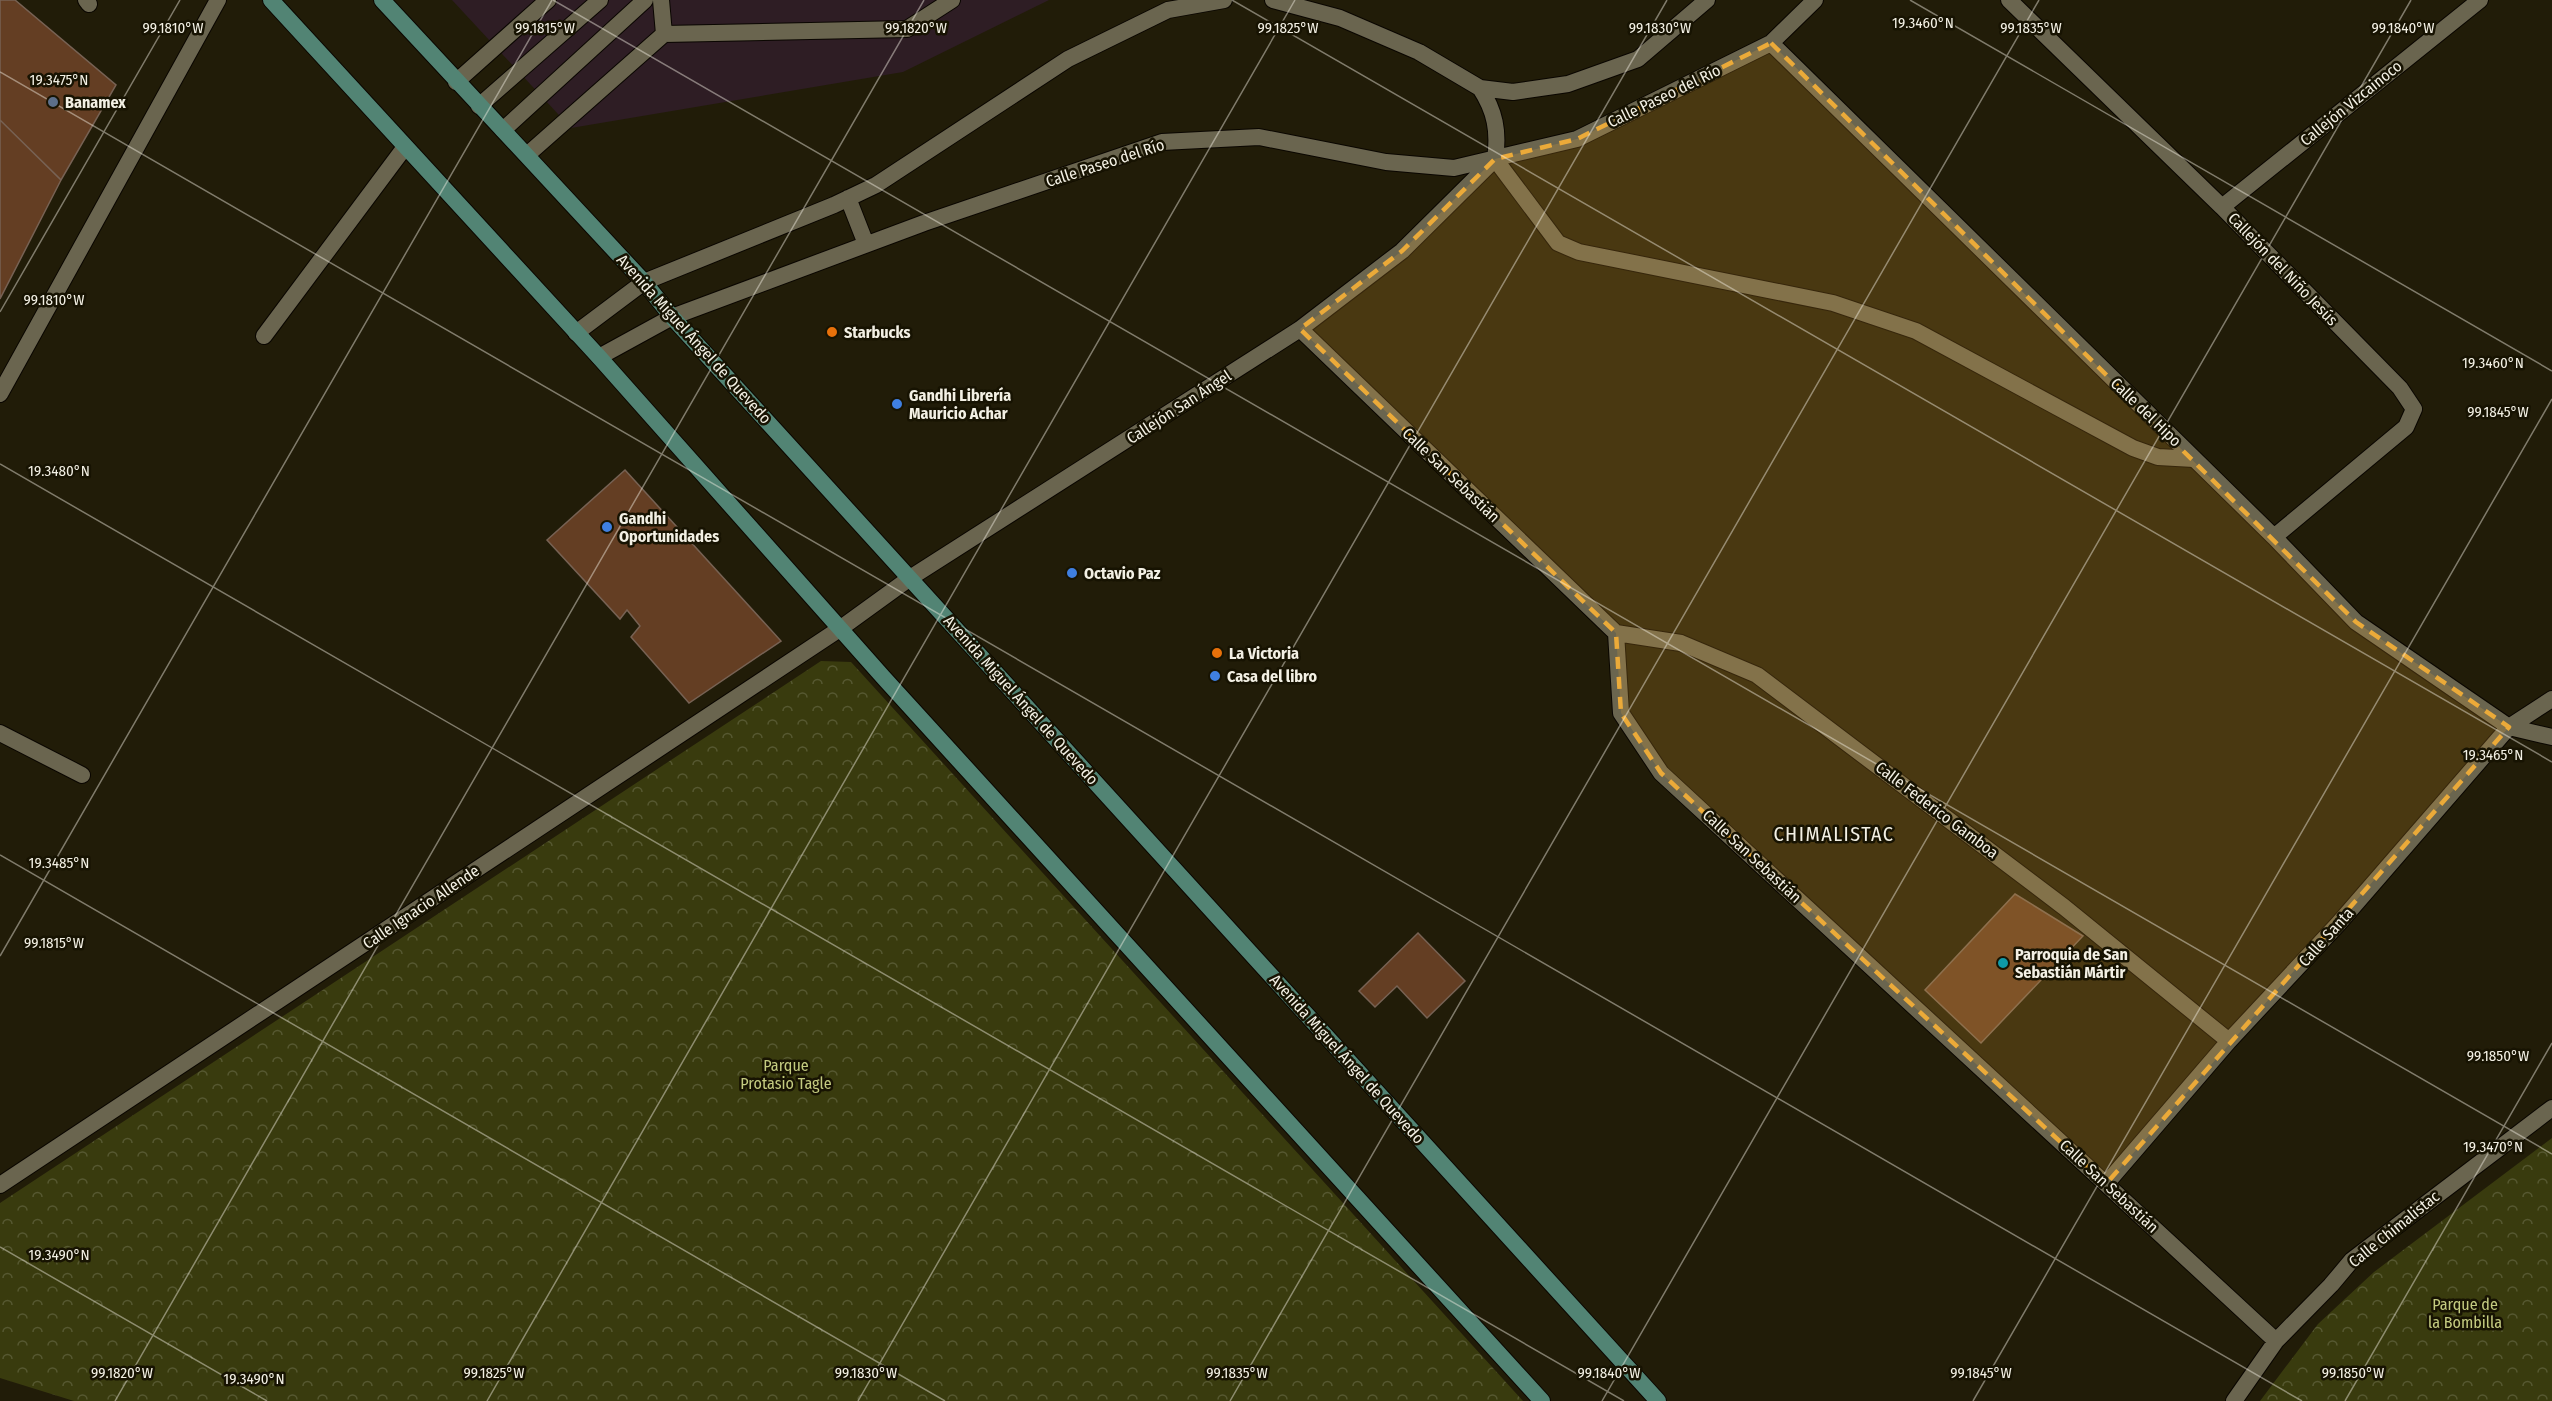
<svg xmlns="http://www.w3.org/2000/svg" width="2552" height="1401" viewBox="0 0 2552 1401" font-family="'Fira Sans Condensed',sans-serif">
  <style>
    .commercial { fill: #2e1d24 }
    .park { fill: url(#park-crowns) }
    .building { fill: #643e23; stroke: #776254; stroke-width: 1.5 }
    .lines { fill: none; stroke-linecap: round; stroke-linejoin: round }
    .service-casing { stroke: #0a0600; stroke-width: 18 }
    .minor-casing { stroke: #0a0600; stroke-width: 18 }
    .secondary-casing { stroke: #0a0600; stroke-width: 18 }
    .service { stroke: #6a654f; stroke-width: 16 }
    .minor { stroke: #6a654f; stroke-width: 16 }
    .secondary { stroke: #528474; stroke-width: 16 }
    .marked { fill: #ebaa39; fill-opacity: 0.2; stroke: #ebaa39; stroke-width: 4.5; stroke-dasharray: 12 8; stroke-linejoin: round }
    .ticks { fill: none; stroke: #f3f0e4; stroke-width: 1.5; stroke-opacity: 0.45 }
    .service-dot { fill: #5c6f8a; stroke: #171302; stroke-width: 2 }
    .food-dot { fill: #e8710a; stroke: #171302; stroke-width: 2 }
    .shop-dot { fill: #3f7fe0; stroke: #171302; stroke-width: 2 }
    .culture-dot { fill: #0f9aa8; stroke: #171302; stroke-width: 2 }
    .labels { text-anchor: middle; dominant-baseline: central; stroke-width: 5; stroke-linejoin: round; paint-order: stroke }
    .street-label { font-size: 16px; fill: #f3f0e4; stroke: #171302 }
    .poi-label { font-size: 16px; font-weight: bold; fill: #f3f0e4; stroke: #171302; text-anchor: start }
    .park-label { font-size: 16px; fill: #c4cb80; stroke: #171302 }
    .quarter-label { font-size: 20px; letter-spacing: 1.5px; fill: #f3f0e4; stroke: #171302 }
    .ticks-label { font-size: 15px; text-anchor: middle; fill: #f3f0e4; stroke: #171302; stroke-width: 5; stroke-linejoin: round; paint-order: stroke }
  </style>
  <defs>
    <pattern id="park-crowns" width="20" height="18" patternUnits="userSpaceOnUse" patternTransform="scale(1.5)"><rect width="20" height="18" fill="#393b0e"/><path d="M2 6a3 3 0 1 1 6 0M12 15a3 3 0 1 1 6 0" fill="none" stroke="#565831"/></pattern>
  </defs>
  <rect width="100%" height="100%" fill="#211c08"/>
  <!-- commercial -->
  <path class="commercial" d="M 452,0 L 1049,0 L 903,72 L 571,128 Z"/>
  <!-- park -->
  <path class="park" d="M 821,661 L 851,662 L 1523,1401 L 74,1401 L 0,1378 L 0,1203 Z
    M 2552,1138 L 2552,1401 L 2260,1401 L 2318,1324 L 2374,1272 Z"/>
  <!-- building -->
  <path class="building" d="M 0,0 L 15,0 L 116,85 L 61,180 L 0,120 Z
    M 0,120 L 61,180 L 0,299 Z
    M 625,470 L 781,641 L 689,703 L 631,637 L 640,626 L 627,610 L 620,619 L 547,540 Z
    M 2015,894 L 2083,936 L 1981,1043 L 1925,990 Z
    M 1418,933 L 1465,981 L 1427,1018 L 1397,986 L 1375,1007 L 1359,991 Z"/>
  <g class="lines">
    <defs>
      <path id="service" d="M 86,0 L 89,4
        M 661,0 L 664,34
        M 456,82 L 548,0
        M 479,106 L 600,0
        M 503,130 L 645,0
        M 527,155 L 664,34 L 907,29 L 952,0
        M 1495,159 L 1558,243 L 1579,252 L 1833,303 L 1916,331 L 2133,448 L 2158,457 L 2194,459
        M 264,336 L 405,147"/>
      <path id="minor" d="M 1273,0 L 1340,18 L 1419,52 L 1480,88 L 1513,92 L 1568,84 L 1638,59 L 1707,0
        M 2009,0 L 2222,207 L 2400,388 L 2414,409 L 2406,427 L 2274,537
        M 1771,43 L 2274,537 L 2356,622 L 2509,727 L 2552,737
        M 848,198 L 866,244
        M 2222,207 L 2480,0
        M 1300,329 L 1616,633 L 1621,713 L 1661,773 L 2276,1341
        M 576,333 L 644,282 L 834,205 L 876,185 L 1068,59 L 1168,10 L 1224,0
        M 599,357 L 672,317 L 924,223 L 1162,142 L 1259,137 L 1386,162 L 1454,168 L 1577,139 L 1771,43 L 1815,0
        M 0,394 L 218,0
        M 1616,633 L 1681,643 L 1757,675 L 2064,907 L 2229,1041
        M 0,733 L 82,775
        M 2106,1184 L 2229,1041 L 2339,923 L 2509,727 L 2552,699
        M 0,1185 L 841,628 L 910,578 L 1300,329 L 1402,251 L 1495,159 C 1499,131 1495,111 1480,88
        M 2234,1401 L 2276,1341 L 2331,1285 L 2352,1260 L 2552,1108"/>
      <path id="secondary" d="M 271,0 L 599,357 L 883,677 L 1542,1401
        M 382,0 L 644,282 L 672,317 L 1658,1401"/>
    </defs>
    <!-- service casing -->
    <use href="#service" class="service-casing"/>
    <!-- minor casing -->
    <use href="#minor" class="minor-casing"/>
    <!-- secondary casing -->
    <use href="#secondary" class="secondary-casing"/>
    <!-- service -->
    <use href="#service" class="service"/>
    <!-- minor -->
    <use href="#minor" class="minor"/>
    <!-- secondary -->
    <use href="#secondary" class="secondary"/>
  </g>
  <!-- marked area -->
  <path class="marked" d="M 1771,43 L 2356,622 L 2509,727 L 2106,1184 L 1661,773 L 1621,713 L 1616,633 L 1300,329 L 1402,251 L 1495,159 L 1577,139 Z"/>
  <!-- ticks -->
  <path class="ticks" d="M 553,0 L 2552,1154M 1232,0 L 2552,762M 1910,0 L 2552,371M 0,72 L 2302,1401M 0,312 L 180,0M 0,464 L 1624,1401M 0,855 L 945,1401M 0,956 L 552,0M 0,1247 L 267,1401M 115,1401 L 924,0M 487,1401 L 1295,0M 858,1401 L 1667,0M 1230,1401 L 2039,0M 1602,1401 L 2411,0M 1973,1401 L 2552,399M 2345,1401 L 2552,1043"/>
  <!-- markers -->
  <circle class="service-dot" cx="53" cy="102" r="6"/>
  <g class="food-dot">
    <circle cx="832" cy="332" r="6"/>
    <circle cx="1217" cy="653" r="6"/>
  </g>
  <g class="shop-dot">
    <circle cx="897" cy="404" r="6"/>
    <circle cx="607" cy="527" r="6"/>
    <circle cx="1072" cy="573" r="6"/>
    <circle cx="1215" cy="676" r="6"/>
  </g>
  <circle class="culture-dot" cx="2003" cy="963" r="6"/>
  <g class="labels">
    <!-- street labels -->
    <g class="street-label">
      <text transform="translate(1664 96) rotate(-26)">Calle Paseo del Río</text>
      <text transform="translate(2351 103) rotate(-39)">Callejón Vizcainoco</text>
      <text transform="translate(1105 163) rotate(-18)">Calle Paseo del Río</text>
      <text transform="translate(2283 269) rotate(46)">Callejón del Niño Jesús</text>
      <text transform="translate(694 339) rotate(48)">Avenida Miguel Ángel de Quevedo</text>
      <text transform="translate(1179 407) rotate(-33)">Callejón San Ángel</text>
      <text transform="translate(2146 412) rotate(44)">Calle del Hipo</text>
      <text transform="translate(1451 475) rotate(44)">Calle San Sebastián</text>
      <text transform="translate(1021 700) rotate(48)">Avenida Miguel Ángel de Quevedo</text>
      <text transform="translate(1937 810) rotate(37)">Calle Federico Gamboa</text>
      <text transform="translate(1752 856) rotate(43)">Calle San Sebastián</text>
      <text transform="translate(421 907) rotate(-34)">Calle Ignacio Allende</text>
      <text transform="translate(2326 937) rotate(-48)">Calle Santa</text>
      <text transform="translate(1347 1059) rotate(48)">Avenida Miguel Ángel de Quevedo</text>
      <text transform="translate(2109 1186) rotate(43)">Calle San Sebastián</text>
      <text transform="translate(2394 1229) rotate(-39)">Calle Chimalistac</text>
    </g>
    <!-- poi labels -->
    <g class="poi-label">
      <text x="65" y="102">Banamex</text>
      <text x="844" y="332">Starbucks</text>
      <text x="909" y="395">Gandhi Librería<tspan x="909" dy="18">Mauricio Achar</tspan></text>
      <text x="619" y="518">Gandhi<tspan x="619" dy="18">Oportunidades</tspan></text>
      <text x="1084" y="573">Octavio Paz</text>
      <text x="1229" y="653">La Victoria</text>
      <text x="1227" y="676">Casa del libro</text>
      <text x="2015" y="954">Parroquia de San<tspan x="2015" dy="18">Sebastián Mártir</tspan></text>
    </g>
    <!-- park labels -->
    <g class="park-label">
      <text x="786" y="1065">Parque<tspan x="786" dy="18">Protasio Tagle</tspan></text>
      <text x="2465" y="1304">Parque de<tspan x="2465" dy="18">la Bombilla</tspan></text>
    </g>
    <!-- quarter labels -->
    <g class="quarter-label">
      <text x="1834" y="834">CHIMALISTAC</text>
    </g>
  </g>
  <g class="ticks-label">
    <text x="1923" y="28">19.3460°N</text>
    <text x="173" y="33">99.1810°W</text>
    <text x="916" y="33">99.1820°W</text>
    <text x="1288" y="33">99.1825°W</text>
    <text x="1660" y="33">99.1830°W</text>
    <text x="545" y="33">99.1815°W</text>
    <text x="2031" y="33">99.1835°W</text>
    <text x="2403" y="33">99.1840°W</text>
    <text x="59" y="85">19.3475°N</text>
    <text x="54" y="305">99.1810°W</text>
    <text x="2493" y="368">19.3460°N</text>
    <text x="2498" y="417">99.1845°W</text>
    <text x="59" y="476">19.3480°N</text>
    <text x="2493" y="760">19.3465°N</text>
    <text x="59" y="868">19.3485°N</text>
    <text x="54" y="948">99.1815°W</text>
    <text x="2498" y="1061">99.1850°W</text>
    <text x="2493" y="1152">19.3470°N</text>
    <text x="59" y="1260">19.3490°N</text>
    <text x="122" y="1378">99.1820°W</text>
    <text x="494" y="1378">99.1825°W</text>
    <text x="866" y="1378">99.1830°W</text>
    <text x="1237" y="1378">99.1835°W</text>
    <text x="1609" y="1378">99.1840°W</text>
    <text x="1981" y="1378">99.1845°W</text>
    <text x="2353" y="1378">99.1850°W</text>
    <text x="254" y="1384">19.3490°N</text>
  </g>
</svg>
